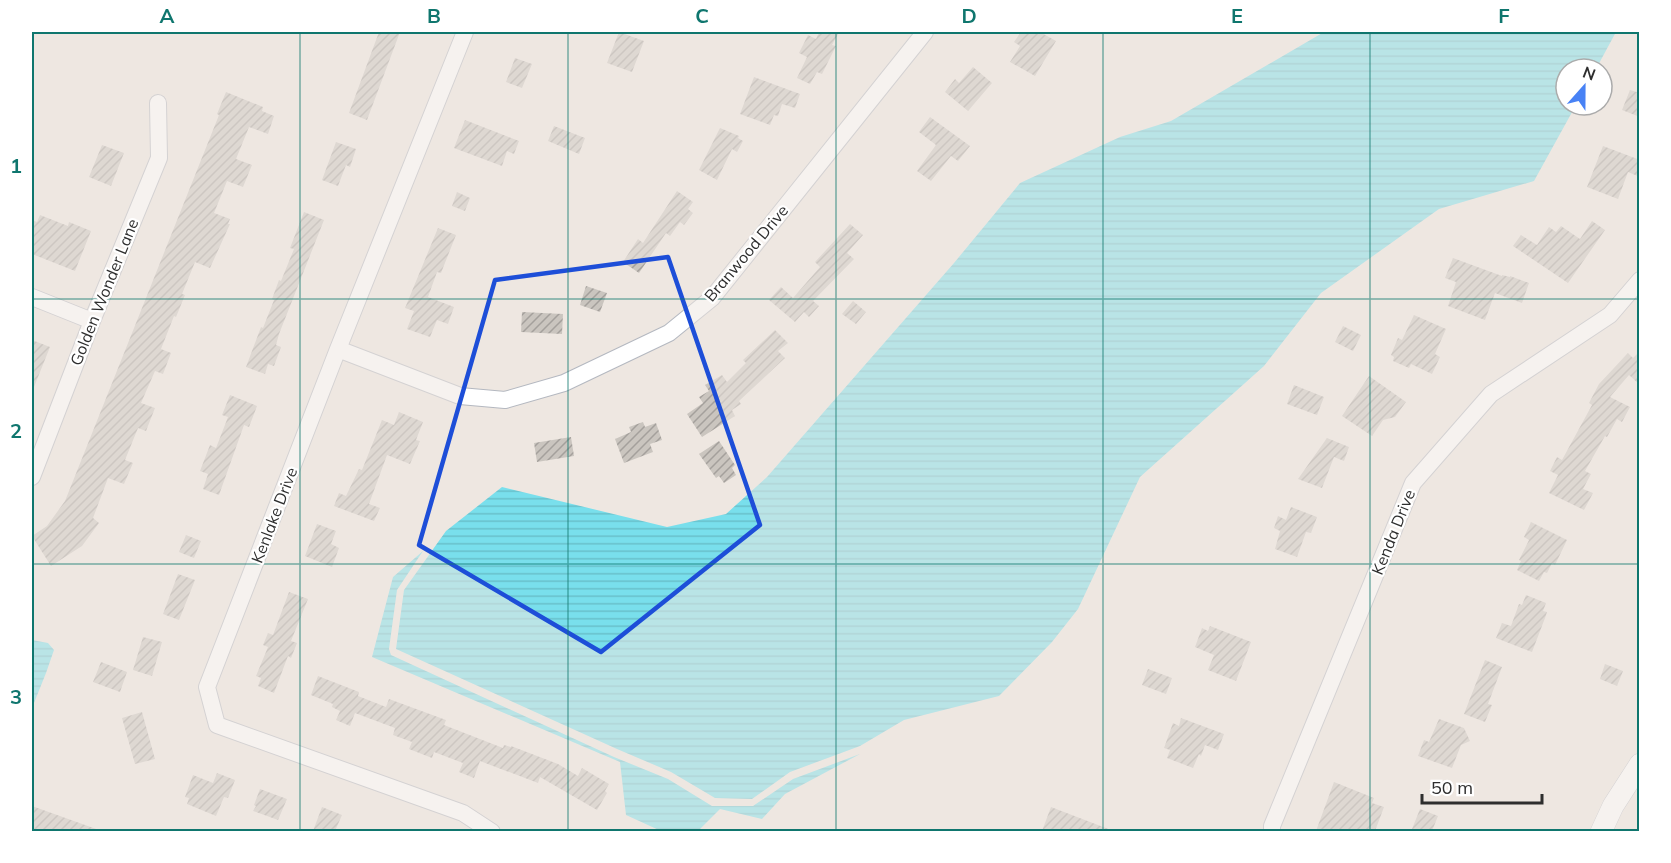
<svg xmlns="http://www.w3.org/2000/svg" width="1671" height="863" viewBox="0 0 1671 863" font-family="Mulish,sans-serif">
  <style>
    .water { fill: url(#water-rules) }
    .building { fill: url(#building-hatch) }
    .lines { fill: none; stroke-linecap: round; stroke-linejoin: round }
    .minor-casing { stroke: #b4b8c0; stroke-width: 18 }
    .tertiary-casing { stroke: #b4b8c0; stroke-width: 22 }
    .minor { stroke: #fff; stroke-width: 16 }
    .tertiary { stroke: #fff; stroke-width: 21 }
    .marked { fill: none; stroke: #1d4ed8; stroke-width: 4.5; stroke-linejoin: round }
    .grid { fill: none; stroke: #0f766e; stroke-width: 1.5; stroke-opacity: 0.55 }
    .labels { text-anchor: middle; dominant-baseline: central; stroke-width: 4.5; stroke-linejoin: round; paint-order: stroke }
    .street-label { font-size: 16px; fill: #2e2e2e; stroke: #fff }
    .neatline { fill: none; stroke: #0f766e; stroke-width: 2 }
    .grid-label { font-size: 20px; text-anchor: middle; font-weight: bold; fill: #0f766e }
  </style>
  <defs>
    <pattern id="water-rules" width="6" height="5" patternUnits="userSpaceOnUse" patternTransform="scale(1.5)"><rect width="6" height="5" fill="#79dfec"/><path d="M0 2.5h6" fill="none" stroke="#69c0cb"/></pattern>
    <pattern id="building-hatch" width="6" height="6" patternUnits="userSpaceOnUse" patternTransform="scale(1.5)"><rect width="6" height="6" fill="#cac5bf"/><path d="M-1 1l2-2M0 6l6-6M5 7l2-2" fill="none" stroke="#a4a09c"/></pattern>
  </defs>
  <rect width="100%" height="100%" fill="#eee7e1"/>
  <!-- water -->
  <path class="water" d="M 1324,32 L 1616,32 L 1596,69 L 1566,69 L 1566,105 L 1576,105 L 1534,181 L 1439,209 L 1321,293 L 1264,366 L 1140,477 L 1078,609 L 1052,642 L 999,696 L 904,720 L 860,746 L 790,772 L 752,799 L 715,798 L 671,772 L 617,749 L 396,649 L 404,590 L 446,531 L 502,487 L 667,527 L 726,514 L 767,477 L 954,263 L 1020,183 L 1120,137 L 1171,121 Z
    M 423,551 L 397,590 L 389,649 L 391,655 L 614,757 L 668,779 L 712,806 L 753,806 L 793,779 L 860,754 L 785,794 L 762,819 L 720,809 L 698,831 L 661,831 L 626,815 L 620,762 L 372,657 L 393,577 Z
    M 32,640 L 48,643 L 54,650 L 46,673 L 32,708 Z"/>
  <!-- building -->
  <path class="building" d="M 379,32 L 400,32 L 367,120 L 349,113 Z
    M 619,32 L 644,41 L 632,72 L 607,63 Z
    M 819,32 L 839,32 L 832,45 L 836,46 L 822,74 L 817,72 L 810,84 L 797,78 L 807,57 L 799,53 L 808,35 L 816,39 Z
    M 1021,32 L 1040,32 L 1056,41 L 1035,76 L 1010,62 L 1020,46 L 1014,42 Z
    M 515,58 L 532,64 L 522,88 L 506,82 Z
    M 973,67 L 992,83 L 968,111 L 945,92 L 955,79 L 959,83 Z
    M 754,77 L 800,94 L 795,108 L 782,104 L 778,116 L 774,115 L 770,125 L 740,114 Z
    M 1630,90 L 1640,93 L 1640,117 L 1622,110 Z
    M 226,92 L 263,107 L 262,111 L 274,116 L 268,134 L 249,127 L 236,159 L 252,165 L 243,187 L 227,181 L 214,213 L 230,219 L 228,224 L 230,224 L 210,268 L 195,262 L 182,294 L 185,295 L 176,317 L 174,316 L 161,349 L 171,353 L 163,374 L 155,371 L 141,403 L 155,408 L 146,431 L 138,428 L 125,460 L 133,463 L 124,484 L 108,478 L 93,518 L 99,523 L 82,546 L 51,566 L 32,536 L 47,526 L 65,501 L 219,115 L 217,114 Z
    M 930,117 L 970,146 L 958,161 L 951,156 L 931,181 L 917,171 L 936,145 L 919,132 Z
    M 465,120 L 519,141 L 514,154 L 507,151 L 502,166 L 454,148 Z
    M 554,126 L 585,138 L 579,154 L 548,141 Z
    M 720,128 L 739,136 L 738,138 L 743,141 L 737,152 L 732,149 L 717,180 L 699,170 Z
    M 336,142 L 356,149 L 350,167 L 346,165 L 338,186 L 322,180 Z
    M 102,145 L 124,153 L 111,186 L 89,177 Z
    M 1603,146 L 1640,160 L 1640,177 L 1628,172 L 1618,199 L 1587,187 Z
    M 677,191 L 693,202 L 688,209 L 693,213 L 684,225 L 680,222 L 670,236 L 666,233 L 639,273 L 623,262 L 638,239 L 643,243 Z
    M 457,192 L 470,198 L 465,211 L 452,206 Z
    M 304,212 L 324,220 L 279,334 L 276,345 L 281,347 L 274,366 L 268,364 L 265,374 L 246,367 L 261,327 L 263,328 L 274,300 L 272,299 L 279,280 L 281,281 L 294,249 L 290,248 Z
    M 40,215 L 68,226 L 69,222 L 91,231 L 75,271 L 32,254 L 32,220 L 37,222 Z
    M 1592,221 L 1605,230 L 1568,283 L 1513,246 L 1521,235 L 1537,245 L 1549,227 L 1556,232 L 1561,226 L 1580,239 Z
    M 850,224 L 863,235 L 847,253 L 854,259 L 813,301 L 819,306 L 809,317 L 804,312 L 795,322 L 769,300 L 781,287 L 793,298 L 820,267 L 815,262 Z
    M 438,228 L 456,235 L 441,273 L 437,272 L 428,297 L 454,307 L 448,324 L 437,320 L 430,337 L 407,329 L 414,311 L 405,308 Z
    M 1453,258 L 1502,276 L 1502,275 L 1510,277 L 1510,276 L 1529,283 L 1522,303 L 1495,293 L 1485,320 L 1448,306 L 1456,282 L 1445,278 Z
    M 586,286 L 607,293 L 600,312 L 580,305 Z
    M 853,301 L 866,312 L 856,324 L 842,314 Z
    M 522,312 L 563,314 L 562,334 L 521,332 Z
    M 1414,315 L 1446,329 L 1435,354 L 1440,357 L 1432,374 L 1411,364 L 1409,368 L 1393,361 L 1394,357 L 1391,355 L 1398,338 L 1402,340 Z
    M 1343,326 L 1361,335 L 1353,351 L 1335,342 Z
    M 775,330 L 788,343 L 778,351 L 785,358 L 739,401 L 741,404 L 732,410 L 735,416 L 702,437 L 687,414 L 703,403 L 699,397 L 709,391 L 705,385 L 722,375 L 727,382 L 746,363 L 743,360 Z
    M 32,340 L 50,347 L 32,392 Z
    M 1640,351 L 1640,385 L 1629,375 L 1610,397 L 1630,407 L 1622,422 L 1617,419 L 1607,437 L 1605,436 L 1585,471 L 1591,474 L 1583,489 L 1593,493 L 1584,510 L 1549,493 L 1558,475 L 1550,471 L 1557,457 L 1562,460 L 1592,405 L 1589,403 L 1599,384 L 1628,353 L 1633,358 Z
    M 1369,376 L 1406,402 L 1395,417 L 1383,420 L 1372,436 L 1342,416 Z
    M 1294,385 L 1324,397 L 1317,415 L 1287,404 Z
    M 230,395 L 257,406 L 249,427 L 244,425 L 219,495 L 203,489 L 208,474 L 200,471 L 210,445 L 216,448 L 228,417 L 222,415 Z
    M 399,412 L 423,422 L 416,440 L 420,441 L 410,464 L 387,455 L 369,504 L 380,508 L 374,521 L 334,506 L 339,493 L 346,496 L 359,469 L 362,470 L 382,420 L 394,425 Z
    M 643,422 L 645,427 L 656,423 L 662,440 L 650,444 L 653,452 L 624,463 L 615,439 L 631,432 L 629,427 Z
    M 571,437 L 574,456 L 537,462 L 534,443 Z
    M 1327,438 L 1349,447 L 1344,461 L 1334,457 L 1322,488 L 1298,479 Z
    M 719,441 L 735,465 L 732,468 L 736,475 L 724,483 L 719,476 L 716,478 L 699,454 Z
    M 1291,507 L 1317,517 L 1311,533 L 1306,532 L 1297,557 L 1275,549 L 1280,531 L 1274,528 L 1278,516 L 1286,520 Z
    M 1531,522 L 1567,540 L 1555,565 L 1552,563 L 1547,573 L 1544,572 L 1539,581 L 1517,570 L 1521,561 L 1519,560 L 1529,540 L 1524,537 Z
    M 317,524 L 336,531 L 331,544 L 339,548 L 332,567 L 305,556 Z
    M 186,535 L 201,541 L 194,558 L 179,552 Z
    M 178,574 L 195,580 L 179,620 L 163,614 Z
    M 289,592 L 308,599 L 291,641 L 297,643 L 291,658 L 288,656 L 274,693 L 258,686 L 261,678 L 256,676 L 268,647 L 263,645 L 268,633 L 273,635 Z
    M 1526,595 L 1546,603 L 1543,611 L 1547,612 L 1545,618 L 1532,652 L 1496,638 L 1502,623 L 1511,626 L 1519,604 L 1522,605 Z
    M 1210,626 L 1251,642 L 1236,681 L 1208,670 L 1214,655 L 1195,647 L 1202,628 L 1208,631 Z
    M 143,637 L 162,642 L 152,676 L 133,670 Z
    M 1485,660 L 1502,667 L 1488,704 L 1492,705 L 1485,722 L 1464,714 Z
    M 101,662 L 127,672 L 120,692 L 93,682 Z
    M 1605,664 L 1623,671 L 1617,686 L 1600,679 Z
    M 1148,669 L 1172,678 L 1166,694 L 1142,685 Z
    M 318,676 L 359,692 L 358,696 L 386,707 L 389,699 L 446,720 L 444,725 L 503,748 L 504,745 L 511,747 L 511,746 L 558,764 L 578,776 L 582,768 L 609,784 L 605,791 L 607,793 L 597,810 L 540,777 L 538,783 L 480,761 L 474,778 L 459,772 L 463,763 L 434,752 L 432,758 L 409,749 L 412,742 L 393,735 L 395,728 L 355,713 L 350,726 L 336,720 L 340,711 L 332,707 L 333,704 L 311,695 Z
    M 142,712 L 155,759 L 135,764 L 122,718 Z
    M 1181,718 L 1224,734 L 1218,750 L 1205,745 L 1201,756 L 1199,754 L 1193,768 L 1167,758 L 1170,750 L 1164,748 L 1173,723 L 1179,726 Z
    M 1439,719 L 1464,728 L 1470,741 L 1461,745 L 1452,768 L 1418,756 L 1424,740 L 1429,742 Z
    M 217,773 L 235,780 L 228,798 L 224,797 L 216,816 L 187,804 L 189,798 L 185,797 L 193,775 L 213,783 Z
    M 1334,782 L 1374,798 L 1372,803 L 1384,807 L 1375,831 L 1316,831 Z
    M 260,789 L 287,799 L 278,820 L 253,811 L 256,806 L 254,805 Z
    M 32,806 L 99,830 L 99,831 L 32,831 Z
    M 322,807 L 342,815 L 335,831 L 313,831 Z
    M 1051,807 L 1111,830 L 1111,831 L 1042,831 Z
    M 1420,809 L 1438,816 L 1432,831 L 1419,831 L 1412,829 Z"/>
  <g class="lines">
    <defs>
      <path id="minor" d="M 465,32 L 338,349 L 207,687 L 217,725 L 463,813 L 492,832
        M 32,297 L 92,321
        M 338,349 L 460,396 L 505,400 L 564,383 L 669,333 L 712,298 L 925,32
        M 32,477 L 92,321 L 159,158 L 158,103
        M 1272,832 L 1272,826 L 1413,483 L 1491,394 L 1610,315 L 1640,280"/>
      <path id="tertiary" d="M 1601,832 L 1613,806 L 1640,764"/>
    </defs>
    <!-- minor casing -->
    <use href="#minor" class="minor-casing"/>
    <!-- tertiary casing -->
    <use href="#tertiary" class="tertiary-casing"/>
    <!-- minor -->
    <use href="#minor" class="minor"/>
    <!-- tertiary -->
    <use href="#tertiary" class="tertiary"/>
  </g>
  <!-- marked area -->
  <path d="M0 0H1671V863H0ZM 668,257 L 760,525 L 601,652 L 419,545 L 495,280 Z" fill="#eee7e1" fill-opacity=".55" fill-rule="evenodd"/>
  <path class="marked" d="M 668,257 L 760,525 L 601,652 L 419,545 L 495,280 Z"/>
  <!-- grid -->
  <path class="grid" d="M 300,32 L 300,832M 568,32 L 568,832M 836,32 L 836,832M 1103,32 L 1103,832M 1370,32 L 1370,832M 32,299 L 1640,299M 32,564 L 1640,564"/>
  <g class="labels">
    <!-- street labels -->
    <g class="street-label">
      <text transform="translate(746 253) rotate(-50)">Branwood Drive</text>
      <text transform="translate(104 292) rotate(-68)">Golden Wonder Lane</text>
      <text transform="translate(274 515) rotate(-69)">Kenlake Drive</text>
      <text transform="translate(1393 532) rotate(-68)">Kenda Drive</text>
    </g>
  </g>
  <!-- border -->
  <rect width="1671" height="863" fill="none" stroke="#ffffff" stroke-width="66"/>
  <!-- north arrow -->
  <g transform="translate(1584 87) rotate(21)"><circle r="28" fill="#ffffff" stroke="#ababab" stroke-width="1.5"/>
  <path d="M0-4.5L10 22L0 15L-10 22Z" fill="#4882f5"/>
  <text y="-9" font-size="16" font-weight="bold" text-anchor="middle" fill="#2e2e2e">N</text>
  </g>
  <!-- scale -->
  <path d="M1422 794v9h120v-9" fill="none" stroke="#2e2e2e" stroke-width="3"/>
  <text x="1431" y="794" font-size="18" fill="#2e2e2e" stroke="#ffffff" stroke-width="4.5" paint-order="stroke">50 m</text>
  <rect x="33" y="33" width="1605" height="797" class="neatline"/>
  <g class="grid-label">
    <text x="167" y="23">A</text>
    <text x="434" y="23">B</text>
    <text x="702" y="23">C</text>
    <text x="969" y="23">D</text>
    <text x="1237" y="23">E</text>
    <text x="1504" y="23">F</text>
    <text x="16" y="173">1</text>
    <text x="16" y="438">2</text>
    <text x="16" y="704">3</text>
  </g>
</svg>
